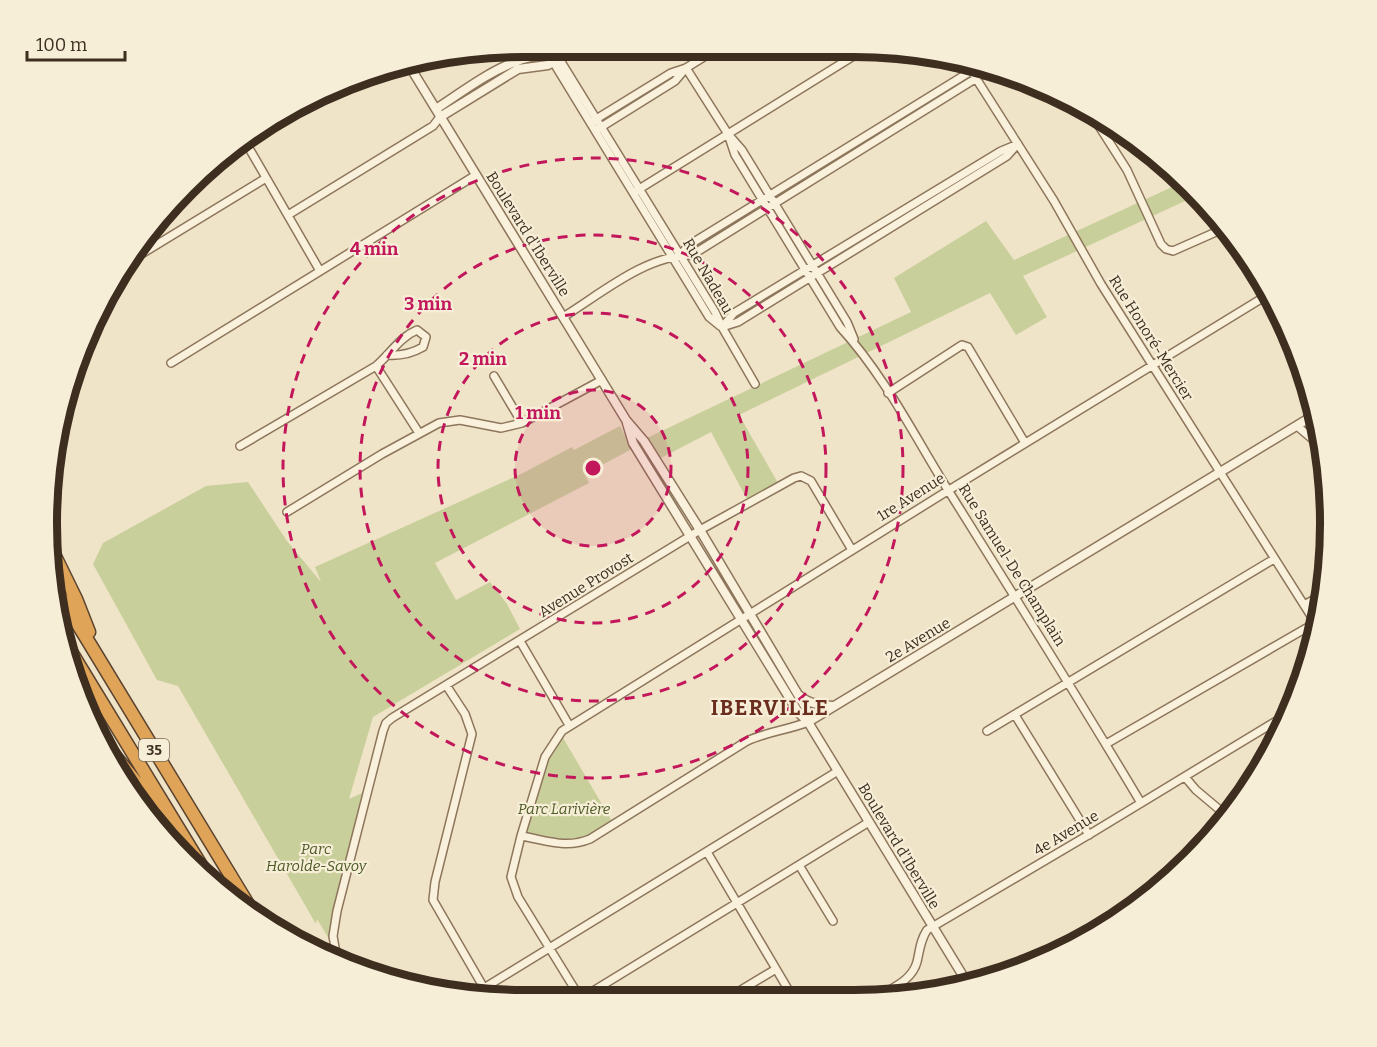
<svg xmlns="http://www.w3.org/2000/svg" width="1377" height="1047" viewBox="0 0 1377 1047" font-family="Bitter,serif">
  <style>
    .green { fill: #c9cf9b }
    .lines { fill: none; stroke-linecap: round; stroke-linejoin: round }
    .minor-casing { stroke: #8d765c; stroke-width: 10 }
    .tertiary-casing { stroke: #8d765c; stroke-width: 11 }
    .motorway-casing { stroke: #5b4430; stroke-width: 15 }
    .minor { stroke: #faf1dc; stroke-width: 7 }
    .tertiary { stroke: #faf1dc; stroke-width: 8 }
    .motorway { stroke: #e0a458; stroke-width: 12 }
    .ring { fill: none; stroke: #c2185b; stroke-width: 3; stroke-dasharray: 10 8 }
    .labels { text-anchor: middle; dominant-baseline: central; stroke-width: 4.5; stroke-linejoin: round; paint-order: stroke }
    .shield { fill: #f7eed8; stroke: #756857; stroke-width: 1.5 }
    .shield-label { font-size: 14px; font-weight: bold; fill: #3d2e20 }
    .street-label { font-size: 15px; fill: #3d2e20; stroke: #f7eed8 }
    .park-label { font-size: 15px; font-style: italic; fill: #4d5a26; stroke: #f7eed8 }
    .district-label { font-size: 21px; font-weight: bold; letter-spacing: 1.5px; fill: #6b2e1e; stroke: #f7eed8 }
    .rim { fill: none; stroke: #3d2e20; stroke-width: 8 }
    .centre { fill: #c2185b; stroke: #f7eed8; stroke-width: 3 }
    .ring-label { font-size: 18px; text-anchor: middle; font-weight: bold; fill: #c2185b; stroke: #f7eed8; stroke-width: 4.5; stroke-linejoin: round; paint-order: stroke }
  </style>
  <rect width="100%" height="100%" fill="#f0e4c8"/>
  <!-- green -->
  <path class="green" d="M 1185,181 L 1198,195 L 1023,276 L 1047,317 L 1016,335 L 990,293 L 739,415 L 778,483 L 749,503 L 711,432 L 659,459 L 647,438 L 911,312 L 894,278 L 986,221 L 1014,260 Z
    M 620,426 L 632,449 L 585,474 L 589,483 L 435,563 L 456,600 L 490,582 L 507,604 L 520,629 L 373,717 L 349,799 L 362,793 L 329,939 L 317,919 L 316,924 L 178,686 L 157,680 L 93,564 L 103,543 L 206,486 L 248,482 L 287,541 L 321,582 L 315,567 L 521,474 L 572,447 L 574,450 Z
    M 559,731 L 613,823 L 574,844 L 521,836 L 544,753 Z"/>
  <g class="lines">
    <defs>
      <path id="minor" d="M 544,47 L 709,317 L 720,326
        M 552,47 L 715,312 L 722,327 L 755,384
        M 965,61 L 1054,201 L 1101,284 L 1318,627
        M 686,68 L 728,134 L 742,150 L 847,322 L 854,339
        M 1092,115 L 1127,170 L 1161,244 L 1166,249 L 1173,251 L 1225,228
        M 593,121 L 671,73 L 686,68 L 720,47
        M 598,129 L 675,81 L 686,68
        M 728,134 L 735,155 L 840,327 C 884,375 914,435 948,490 C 1013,594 1078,697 1141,803
        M 246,143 L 320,271
        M 636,191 L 868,47
        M 288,215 L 433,126 L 440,117
        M 680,255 L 689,245 L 981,65
        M 130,261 L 266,178
        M 563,317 C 602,293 646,255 692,255 L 991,69
        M 722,327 L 734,313 L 1001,151 L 1018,144
        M 722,327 L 738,322 L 1007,156 L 1015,147
        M 171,363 L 476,175
        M 376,366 L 419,433
        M 494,376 L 522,423
        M 888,393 L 962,345 L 968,347 L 1025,443
        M 1297,426 L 1323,448
        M 240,446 L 376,366 C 390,354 400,337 417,330 L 426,337 L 423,347 C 411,354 400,356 387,355
        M 287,512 L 382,454 L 439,423 L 460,420 L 501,428 L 522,423 L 602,380
        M 1304,605 L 1324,594
        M 520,641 L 569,725
        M 446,685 L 465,714 L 472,734 L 435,882 L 433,900 L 484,988
        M 1015,715 L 1089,835
        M 987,731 L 1274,559
        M 1106,744 L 1315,623 L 1322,614
        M 1185,777 L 1196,790 L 1227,816
        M 521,836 C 546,840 566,849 590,839 L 747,741 C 766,732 788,730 808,722
        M 707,852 L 792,996
        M 799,865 L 833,921
        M 337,959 L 333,936 L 337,911 L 383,731 L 386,723 L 392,718 L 700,530 L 794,478 L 801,476 L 811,481 L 852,550
        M 471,996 L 838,771
        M 579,996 L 518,897 L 511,877 L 521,836 L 545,757 L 562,731 L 949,490 L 1269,294
        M 585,996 L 869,822
        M 731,996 L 776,969
        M 879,996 C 894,987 912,980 917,962 C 920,949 920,941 927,930 L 1090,834 L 1291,712"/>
      <path id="tertiary" d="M 407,62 L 626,420 L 644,441 L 700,530 L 806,708 L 808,722
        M 436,109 C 462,92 488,72 517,61 C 533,54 551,56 566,47
        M 440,117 L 518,69 L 548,65 L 582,47
        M 627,423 L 633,443 L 798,712 L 808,722 L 968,984
        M 800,696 C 809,704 822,705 833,706
        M 808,722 L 1316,414"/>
      <path id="motorway" d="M 48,542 L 76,599 L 89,632
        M 54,585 L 257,919
        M 65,642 L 210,880
        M 106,745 L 164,816"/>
    </defs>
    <!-- minor casing -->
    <use href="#minor" class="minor-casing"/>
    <!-- tertiary casing -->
    <use href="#tertiary" class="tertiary-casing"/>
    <!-- motorway casing -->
    <use href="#motorway" class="motorway-casing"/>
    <!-- minor -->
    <use href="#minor" class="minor"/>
    <!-- tertiary -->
    <use href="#tertiary" class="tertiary"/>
    <!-- motorway -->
    <use href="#motorway" class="motorway"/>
  </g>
  <!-- distance rings -->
  <circle cx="593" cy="468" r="78" fill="#c2185b" fill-opacity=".12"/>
  <g class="ring">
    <circle cx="593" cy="468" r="78"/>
    <circle cx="593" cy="468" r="155"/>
    <circle cx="593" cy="468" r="233"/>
    <circle cx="593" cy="468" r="310"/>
  </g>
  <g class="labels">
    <!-- shield labels -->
    <rect class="shield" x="139" y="739" width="30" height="22" rx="4.5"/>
    <g class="shield-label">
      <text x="154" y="750">35</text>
    </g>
    <!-- street labels -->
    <g class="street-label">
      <text transform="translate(528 234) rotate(58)">Boulevard d'Iberville</text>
      <text transform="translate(708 276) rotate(60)">Rue Nadeau</text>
      <text transform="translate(1151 338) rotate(58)">Rue Honoré-Mercier</text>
      <text transform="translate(911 497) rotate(-32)">1re Avenue</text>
      <text transform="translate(1012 565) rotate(58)">Rue Samuel-De Champlain</text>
      <text transform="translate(586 585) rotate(-32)">Avenue Provost</text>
      <text transform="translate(918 640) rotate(-31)">2e Avenue</text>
      <text transform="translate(1066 833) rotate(-31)">4e Avenue</text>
      <text transform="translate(899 846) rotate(59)">Boulevard d'Iberville</text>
    </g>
    <!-- park labels -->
    <g class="park-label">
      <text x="564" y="809">Parc Larivière</text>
      <text x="316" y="849">Parc<tspan x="316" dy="17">Harolde-Savoy</tspan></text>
    </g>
    <!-- district labels -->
    <g class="district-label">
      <text x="770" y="708">IBERVILLE</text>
    </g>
  </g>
  <!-- crop -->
  <path d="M0 0H1377V1047H0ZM523 57H854A466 466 0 0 1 1320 523V524A466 466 0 0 1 854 990H523A466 466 0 0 1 57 524V523A466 466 0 0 1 523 57Z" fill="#f7eed8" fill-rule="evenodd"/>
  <path class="rim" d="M523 57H854A466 466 0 0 1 1320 523V524A466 466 0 0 1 854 990H523A466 466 0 0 1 57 524V523A466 466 0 0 1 523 57Z"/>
  <circle cx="593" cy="468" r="9" class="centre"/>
  <g class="ring-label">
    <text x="374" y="255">4 min</text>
    <text x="428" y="310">3 min</text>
    <text x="483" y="365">2 min</text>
    <text x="538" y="419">1 min</text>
  </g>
  <!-- scale -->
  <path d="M27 51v9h98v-9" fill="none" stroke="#3d2e20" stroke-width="3"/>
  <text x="36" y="51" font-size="18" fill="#3d2e20" stroke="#f7eed8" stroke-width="4.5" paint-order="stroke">100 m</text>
</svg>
